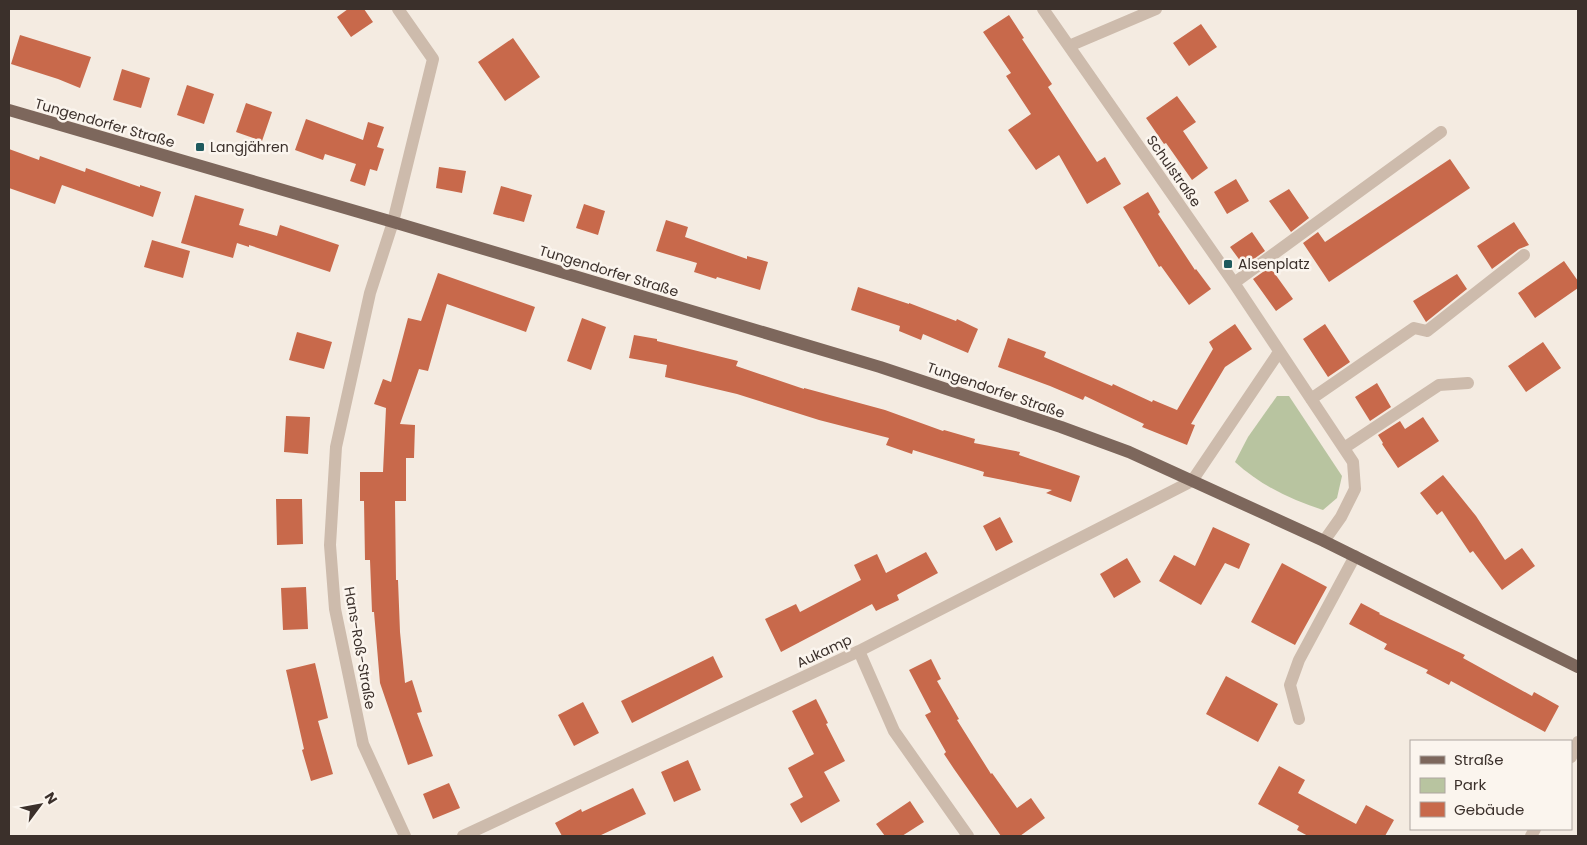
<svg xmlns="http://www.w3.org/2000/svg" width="1587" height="845" viewBox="0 0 1587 845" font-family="Poppins,sans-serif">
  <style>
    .green { fill: #b8c4a0 }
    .building { fill: #c8694b }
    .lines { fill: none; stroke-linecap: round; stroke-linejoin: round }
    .minor { stroke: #cdbbac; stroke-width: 12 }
    .major { stroke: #7d675c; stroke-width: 12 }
    .poi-dot { fill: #1f5a5e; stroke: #fbf5ee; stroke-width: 2 }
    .labels { text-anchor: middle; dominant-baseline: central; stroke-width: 5; stroke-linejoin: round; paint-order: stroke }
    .street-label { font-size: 14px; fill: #3b302b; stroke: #fbf5ee }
    .poi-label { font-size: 14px; fill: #3b302b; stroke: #fbf5ee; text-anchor: start }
  </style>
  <rect width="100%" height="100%" fill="#f4ebe1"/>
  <!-- green -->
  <path class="green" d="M 1277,396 L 1289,396 L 1342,476 L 1337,498 L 1323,510 C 1291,500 1260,485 1235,462 L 1248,437 Z"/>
  <!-- building -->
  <path class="building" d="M 348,9 L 364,9 L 373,22 L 351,37 L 337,17 Z
    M 1009,15 L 1024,38 L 1022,39 L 1052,84 L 1048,87 L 1097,162 L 1105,157 L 1121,184 L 1087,204 L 1059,155 L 1036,170 L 1008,130 L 1031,114 L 1006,76 L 1011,73 L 983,32 Z
    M 1201,24 L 1217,47 L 1189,66 L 1173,43 Z
    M 20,35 L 91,57 L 80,88 L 58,79 L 11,64 Z
    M 513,38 L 540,77 L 505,101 L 478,62 Z
    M 122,69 L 150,78 L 141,108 L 113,100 Z
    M 187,85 L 214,94 L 204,124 L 177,115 Z
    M 1177,96 L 1196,122 L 1183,131 L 1208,168 L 1192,180 L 1166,143 L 1164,144 L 1146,118 Z
    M 246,103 L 272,112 L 262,141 L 236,132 Z
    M 306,119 L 363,140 L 368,122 L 384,127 L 377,147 L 384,149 L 377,171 L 370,169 L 365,186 L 350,181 L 356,164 L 325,154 L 323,160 L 295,150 Z
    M 9,149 L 39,160 L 40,156 L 85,172 L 86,168 L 140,187 L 140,185 L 161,192 L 153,217 L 62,185 L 55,204 L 9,188 Z
    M 1450,159 L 1470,188 L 1329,282 L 1303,243 L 1318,232 L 1325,242 Z
    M 439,167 L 466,171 L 462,193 L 436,188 Z
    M 1236,179 L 1249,201 L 1227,214 L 1214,192 Z
    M 501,186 L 532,195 L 524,222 L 493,214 Z
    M 1289,189 L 1309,218 L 1291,232 L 1269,201 Z
    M 1148,192 L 1160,212 L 1158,214 L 1195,270 L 1196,269 L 1211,289 L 1189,305 L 1161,266 L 1159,267 L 1123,207 Z
    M 195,195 L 244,209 L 239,225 L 277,236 L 280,225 L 339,245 L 330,272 L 249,245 L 249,247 L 237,243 L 233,258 L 181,243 Z
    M 584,204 L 605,211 L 598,235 L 576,228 Z
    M 666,220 L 688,227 L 685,237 L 747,259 L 747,256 L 768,262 L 760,290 L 717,277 L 716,279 L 694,272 L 697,263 L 656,251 Z
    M 1514,222 L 1529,245 L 1519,249 L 1492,269 L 1477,246 Z
    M 1252,232 L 1265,251 L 1244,266 L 1230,247 Z
    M 152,240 L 190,251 L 183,278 L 144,267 Z
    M 1564,261 L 1578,281 L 1578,288 L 1535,318 L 1518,293 Z
    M 1270,267 L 1293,299 L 1276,311 L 1253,279 Z
    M 438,273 L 535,307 L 526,332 L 447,304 L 428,371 L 419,369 L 400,424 L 415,425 L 414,458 L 406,458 L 406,501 L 395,501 L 396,580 L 398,580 L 400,632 L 405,683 L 412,680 L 422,712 L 417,713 L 433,756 L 408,765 L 380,683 L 374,612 L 372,612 L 370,560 L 365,560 L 364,501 L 360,501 L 360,472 L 383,472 L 386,408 L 374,404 L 383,379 L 391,382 L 408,318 L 421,321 Z
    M 1457,274 L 1467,289 L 1426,322 L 1413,301 Z
    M 858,287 L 909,304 L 909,303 L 956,321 L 957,319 L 978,329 L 968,353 L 923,334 L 921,340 L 899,331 L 900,326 L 851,310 Z
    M 582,318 L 606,327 L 591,370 L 567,361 Z
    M 1235,324 L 1252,349 L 1225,367 L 1191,424 L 1195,425 L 1187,445 L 1142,427 L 1144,424 L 1085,396 L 1083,400 L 1050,386 L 998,367 L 1008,338 L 1046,352 L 1044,357 L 1112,386 L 1113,384 L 1152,402 L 1153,400 L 1177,410 L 1213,349 L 1209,342 Z
    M 1325,324 L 1350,362 L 1328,377 L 1303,339 Z
    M 297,332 L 332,342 L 324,369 L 289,360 Z
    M 634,335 L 657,339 L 657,341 L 738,361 L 736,366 L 804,389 L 804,388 L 885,410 L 943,431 L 944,430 L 975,439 L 974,443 L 1020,452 L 1019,455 L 1080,476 L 1071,502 L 1046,493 L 1052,490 L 983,476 L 984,472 L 913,450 L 912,454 L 886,445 L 889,438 L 819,420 L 737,394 L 665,377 L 667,365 L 629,358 Z
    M 1543,342 L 1561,368 L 1526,392 L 1508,366 Z
    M 1377,383 L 1391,407 L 1370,421 L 1355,397 Z
    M 286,416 L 310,417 L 308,454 L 284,452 Z
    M 1423,417 L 1439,441 L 1398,468 L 1382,444 L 1383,443 L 1378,435 L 1400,421 L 1405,429 Z
    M 1443,475 L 1476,516 L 1505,560 L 1522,548 L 1535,566 L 1502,590 L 1473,551 L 1470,553 L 1442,511 L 1437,515 L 1420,493 Z
    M 276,499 L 302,499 L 303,544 L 277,545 Z
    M 1000,517 L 1013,542 L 996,551 L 983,526 Z
    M 1213,527 L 1250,544 L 1239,569 L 1225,563 L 1201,605 L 1159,581 L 1174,555 L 1195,566 Z
    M 926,552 L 938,573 L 897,595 L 899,600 L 876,611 L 872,604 L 781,652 L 765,619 L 796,604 L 800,612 L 861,580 L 854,565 L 877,554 L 886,573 Z
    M 1127,558 L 1141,582 L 1114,598 L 1100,574 Z
    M 1282,563 L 1327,587 L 1295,645 L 1251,622 Z
    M 306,587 L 308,629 L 283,630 L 281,588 Z
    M 1361,603 L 1380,613 L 1379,614 L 1465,655 L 1463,658 L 1532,696 L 1534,692 L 1559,706 L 1545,732 L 1451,681 L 1449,685 L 1426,673 L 1428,670 L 1384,649 L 1387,644 L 1349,624 Z
    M 713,656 L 723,677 L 632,723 L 621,701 Z
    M 931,659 L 941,679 L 937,681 L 959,719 L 957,720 L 991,774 L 992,773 L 1017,808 L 1031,798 L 1045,818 L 1020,836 L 1001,836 L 954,769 L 944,754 L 946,752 L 925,715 L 931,712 L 909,670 Z
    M 315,663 L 328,718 L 318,721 L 333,774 L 311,781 L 302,750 L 304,749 L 286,670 Z
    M 1226,676 L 1278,704 L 1258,742 L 1206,714 Z
    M 816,699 L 828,723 L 826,724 L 845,761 L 824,772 L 840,801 L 801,823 L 790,804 L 803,797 L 788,768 L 814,754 L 792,711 Z
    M 583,702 L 599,733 L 574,746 L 558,715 Z
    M 688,760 L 701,790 L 674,802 L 661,772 Z
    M 1279,766 L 1305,780 L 1298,793 L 1356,824 L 1366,805 L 1394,820 L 1385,836 L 1308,836 L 1297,830 L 1299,826 L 1258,804 Z
    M 449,783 L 460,808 L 433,819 L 423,794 Z
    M 633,788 L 646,814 L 599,836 L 562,836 L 555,823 L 581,809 L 582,812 Z
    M 910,801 L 924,822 L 902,836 L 885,836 L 876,824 Z"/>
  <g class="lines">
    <!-- minor -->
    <path class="minor" d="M 398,9 L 433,59 L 393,222 L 370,293 L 336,447 L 330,545 L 335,609 L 363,744 L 405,836
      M 1043,9 L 1234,283 L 1353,462 L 1355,489 L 1341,517 L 1324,541
      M 1069,46 L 1156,9
      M 1234,283 L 1441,132
      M 1311,399 L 1414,328 L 1427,331 L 1524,255
      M 1344,448 L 1439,385 L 1468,383
      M 859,651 L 894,731 L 968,836
      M 1299,719 L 1290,685 L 1299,660 L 1355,556
      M 1571,757 L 1578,742
      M 463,836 L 859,651 L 1192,481 L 1279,352
      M 1531,836 L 1535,829"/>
    <!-- major -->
    <path class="major" d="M 9,110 L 393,222 L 880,367 L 1061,427 L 1129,452 L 1324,541 L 1578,667"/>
  </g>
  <!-- markers -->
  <g class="poi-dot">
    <rect x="195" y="142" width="10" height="10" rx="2.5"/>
    <rect x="1223" y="259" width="10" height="10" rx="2.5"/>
  </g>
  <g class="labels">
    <!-- street labels -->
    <g class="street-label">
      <text transform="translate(105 123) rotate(16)">Tungendorfer Straße</text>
      <text transform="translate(1174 171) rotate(55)">Schulstraße</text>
      <text transform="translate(609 271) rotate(17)">Tungendorfer Straße</text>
      <text transform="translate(996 390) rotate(19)">Tungendorfer Straße</text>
      <text transform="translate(360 648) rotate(80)">Hans-Roß-Straße</text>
      <text transform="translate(824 651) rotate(-25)">Aukamp</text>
    </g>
    <!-- poi labels -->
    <g class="poi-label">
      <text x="210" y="147">Langjähren</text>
      <text x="1238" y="264">Alsenplatz</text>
    </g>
  </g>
  <!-- border -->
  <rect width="1587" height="845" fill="none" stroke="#3b302b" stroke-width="20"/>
  <!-- legend -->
  <rect x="1410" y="740" width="162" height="90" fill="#fbf5ee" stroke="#aea6a0"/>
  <rect x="1420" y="756" width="25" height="8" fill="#7d675c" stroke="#aea6a0"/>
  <text x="1454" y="765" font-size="15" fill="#3b302b">Straße</text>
  <rect x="1420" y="778" width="25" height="15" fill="#b8c4a0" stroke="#aea6a0"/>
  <text x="1454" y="790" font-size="15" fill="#3b302b">Park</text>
  <rect x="1420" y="802" width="25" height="15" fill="#c8694b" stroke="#aea6a0"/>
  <text x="1454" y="815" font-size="15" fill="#3b302b">Gebäude</text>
  <!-- north arrow -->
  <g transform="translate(40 805) rotate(58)" stroke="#fbf5ee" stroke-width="4" paint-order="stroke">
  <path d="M0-4L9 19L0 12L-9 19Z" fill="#3b302b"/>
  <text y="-8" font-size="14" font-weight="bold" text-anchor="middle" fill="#3b302b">N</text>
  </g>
</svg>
